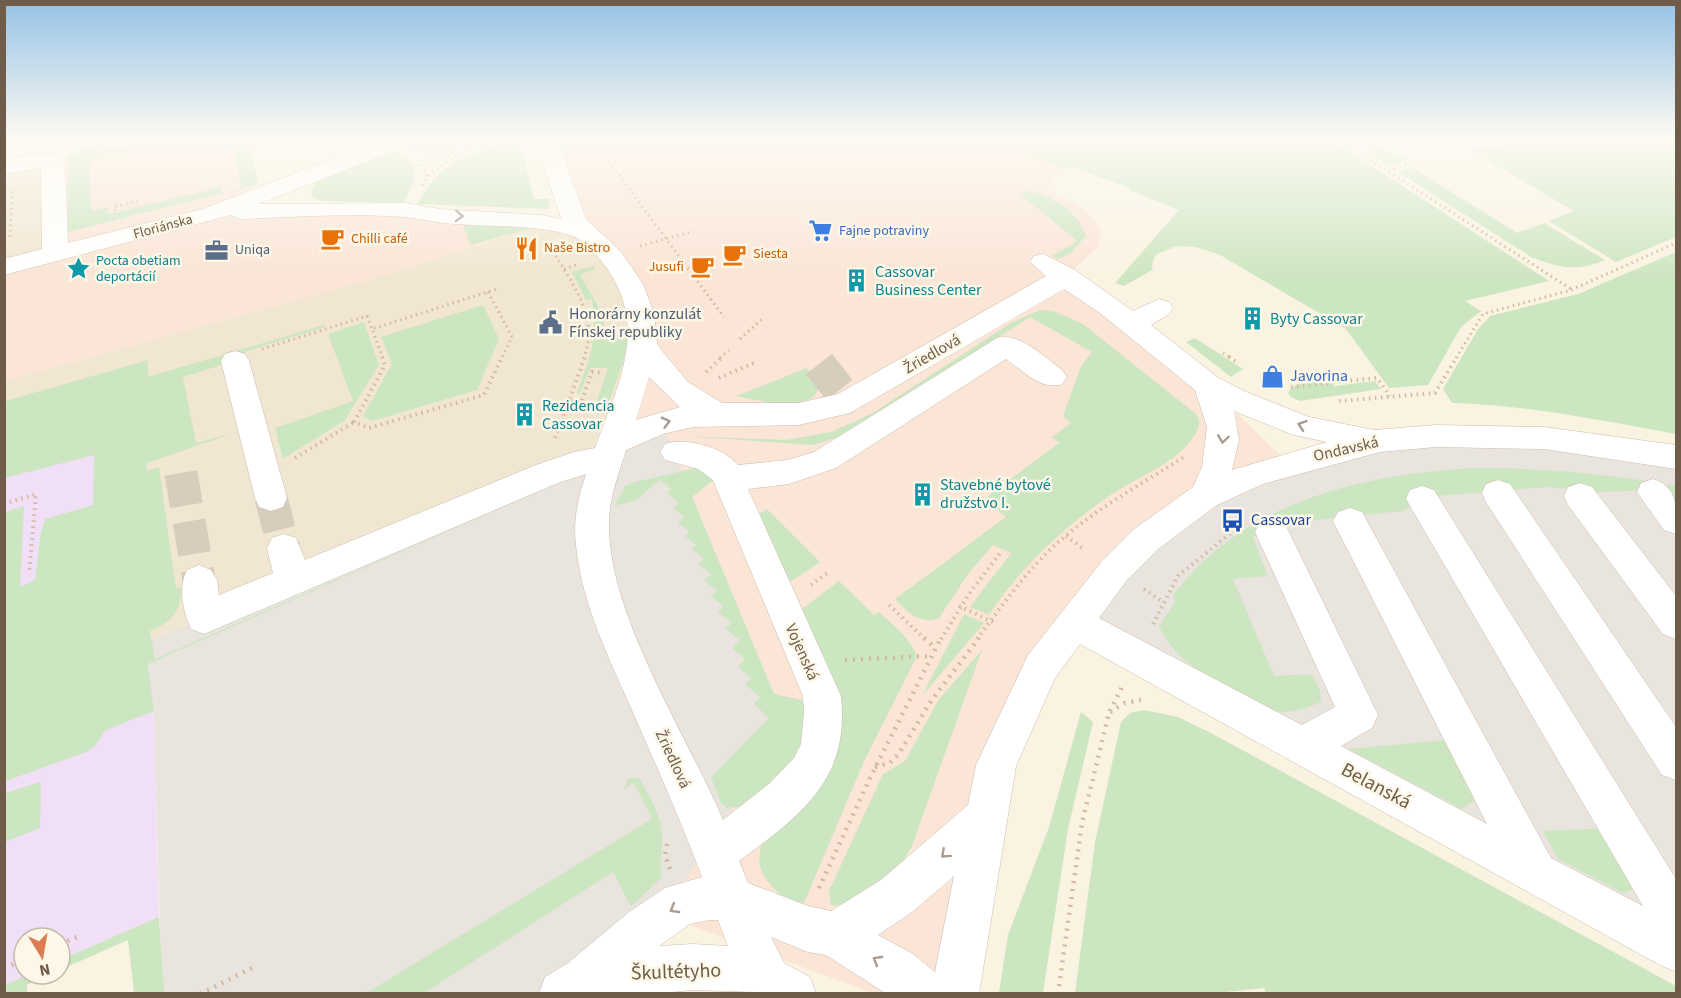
<svg xmlns="http://www.w3.org/2000/svg" width="1681" height="998" viewBox="0 0 1681 998" font-family="'Source Sans 3',sans-serif">
  <style>
    .residential { fill: #f1e6d1 }
    .commercial { fill: #fae5d6 }
    .industrial { fill: #e9e4dd }
    .education { fill: #f0dff6 }
    .green { fill: #cde6c2 }
    .lines { fill: none; stroke-linecap: round; stroke-linejoin: round }
    .minor-tunnel { stroke: #d7cdbc; stroke-width: 33; stroke-dasharray: 33 16; stroke-linecap: butt }
    .minor-casing { stroke: #ccbead; stroke-width: 1 }
    .path-far2 { stroke: #d2b89f; stroke-width: 3; stroke-dasharray: 1.5 4; stroke-linecap: butt }
    .path-far1 { stroke: #d2b89f; stroke-width: 4; stroke-dasharray: 1.5 4.5; stroke-linecap: butt }
    .path { stroke: #d2b89f; stroke-width: 4.5; stroke-dasharray: 2 6; stroke-linecap: butt }
    .minor { fill: #fff; fill-rule: evenodd }
    .oneway { stroke: #a99d93 }
    .labels { text-anchor: middle; dominant-baseline: central; stroke-width: 5; stroke-linejoin: round; paint-order: stroke }
    .far-street-label { font-size: 14px; fill: #6f5c4b; stroke: #fdf7e8 }
    .far-shop-label { font-size: 14px; fill: #366cbe; stroke: #fdf7e8; text-anchor: start }
    .far-food-label { font-size: 14px; fill: #c56008; stroke: #fdf7e8; text-anchor: start }
    .far-service-label { font-size: 14px; fill: #4e5e75; stroke: #fdf7e8; text-anchor: start }
    .far-culture-label { font-size: 14px; fill: #0d838f; stroke: #fdf7e8; text-anchor: start }
    .culture-label { font-size: 16px; fill: #0d838f; stroke: #fdf7e8; text-anchor: start }
    .service-label { font-size: 16px; fill: #4e5e75; stroke: #fdf7e8; text-anchor: start }
    .street-label { font-size: 16px; fill: #6f5c4b; stroke: #fdf7e8 }
    .shop-label { font-size: 16px; fill: #366cbe; stroke: #fdf7e8; text-anchor: start }
    .transit-label { font-size: 16px; fill: #164399; stroke: #fdf7e8; text-anchor: start }
    .near-street-label { font-size: 20px; fill: #6f5c4b; stroke: #fdf7e8 }
  </style>
  <rect width="100%" height="100%" fill="#faf3e2"/>
  <!-- residential -->
  <path class="residential" d="M 40,160 L 55,254 L 5,267 L 5,167 Z
    M 532,228 L 583,231 L 640,302 L 607,458 L 146,643 L 143,601 L 148,360 L 5,401 L 5,381 L 369,280 Z"/>
  <!-- commercial -->
  <path class="commercial" d="M 149,139 L 249,139 L 258,184 L 213,213 L 319,209 L 532,228 L 369,280 L 5,381 L 5,267 L 55,254 L 53,164 Z
    M 542,139 L 995,139 L 1064,170 L 1046,188 L 1082,208 L 1097,221 L 1101,233 L 1098,247 L 1066,276 L 1207,384 L 1288,463 L 1041,667 L 956,993 L 873,993 L 662,915 L 692,497 L 667,436 L 612,443 L 643,314 L 583,231 Z"/>
  <!-- industrial -->
  <path class="industrial" d="M 667,435 L 787,726 L 662,915 L 551,993 L 162,993 L 153,693 L 146,643 L 612,443 Z
    M 1380,441 L 1664,455 L 1676,470 L 1676,949 L 1075,623 L 1207,498 Z"/>
  <!-- education -->
  <path class="education" d="M 148,360 L 146,643 L 153,692 L 159,917 L 60,960 L 60,938 L 24,938 L 24,974 L 29,974 L 5,985 L 5,401 Z"/>
  <!-- green -->
  <path class="green" d="M 149,139 L 185,139 L 89,161 L 91,211 L 108,207 L 108,214 L 221,187 L 222,192 L 226,192 L 68,232 L 68,158 L 78,150 L 96,142 L 97,151 Z
    M 232,139 L 249,139 L 258,184 L 229,192 L 241,187 Z
    M 422,139 L 488,139 C 459,148 433,158 403,146 Z
    M 511,139 L 521,139 L 514,141 L 525,163 L 534,199 L 549,199 L 549,209 L 417,204 C 440,162 469,154 511,139 Z
    M 995,139 L 1330,139 L 1549,281 L 1465,301 L 1481,311 L 1461,327 L 1428,385 L 1389,388 L 1346,329 L 1220,255 L 1196,247 L 1177,246 L 1157,254 L 1153,260 L 1152,270 L 1124,286 L 1115,283 L 1179,210 L 1129,190 L 1130,188 L 1068,166 L 1064,170 Z
    M 1505,139 L 1662,139 L 1676,146 L 1676,237 L 1616,262 L 1549,221 L 1574,211 L 1471,150 L 1491,143 L 1497,147 L 1503,144 L 1497,141 Z
    M 1376,145 L 1406,160 L 1389,167 L 1369,153 L 1371,147 Z
    M 392,150 C 425,161 417,179 403,203 L 324,201 L 314,198 L 311,194 L 314,183 L 322,179 Z
    M 1413,168 L 1517,233 L 1544,223 L 1605,260 C 1578,272 1559,268 1531,257 L 1398,172 Z
    M 1028,191 C 1052,194 1079,213 1086,236 L 1071,253 L 1058,259 L 1052,256 L 1077,241 L 1021,195 Z
    M 463,225 L 532,228 L 470,245 Z
    M 1676,252 L 1676,434 C 1602,421 1528,405 1452,403 L 1443,389 L 1478,329 L 1490,316 L 1578,294 Z
    M 596,265 L 594,269 L 580,275 L 602,313 L 606,335 L 628,335 L 626,353 L 609,402 L 597,401 L 608,368 L 590,368 L 580,393 L 577,393 C 591,353 598,342 592,299 L 586,300 L 572,272 Z
    M 483,305 L 499,339 L 477,390 L 372,421 L 363,416 L 392,364 L 381,337 Z
    M 1040,310 L 1056,312 L 1083,324 L 1196,414 C 1206,426 1189,444 1180,452 C 1164,467 1128,483 1109,496 C 1062,529 1021,567 989,615 L 970,607 L 1011,553 L 993,545 L 968,574 L 939,618 C 920,625 908,613 895,599 L 1006,517 L 984,499 L 1059,443 L 1052,437 L 1071,423 L 1063,416 L 1064,413 L 1081,366 L 1092,352 L 1030,317 L 846,434 L 814,445 L 681,436 L 786,440 L 831,432 L 871,414 L 1011,323 Z
    M 364,322 L 379,365 L 345,420 L 283,459 L 275,428 L 353,401 L 328,334 Z
    M 324,325 L 325,327 L 247,351 L 241,359 L 183,377 L 196,443 L 234,433 L 147,463 L 146,471 L 159,467 L 176,588 L 181,587 C 182,611 171,622 150,631 L 155,659 L 551,486 L 148,664 L 154,711 L 106,730 L 95,746 L 86,752 L 6,781 L 6,793 L 40,782 L 41,788 L 40,828 L 5,842 L 5,512 L 24,506 L 20,587 L 35,580 L 41,532 L 45,519 L 93,505 L 94,455 L 5,478 L 5,401 L 148,360 L 148,377 Z
    M 1195,338 L 1243,369 L 1231,377 L 1186,342 Z
    M 807,368 L 819,385 C 815,416 756,400 736,396 Z
    M 1330,381 L 1334,386 L 1375,381 L 1381,389 L 1300,401 L 1291,397 L 1288,393 C 1294,380 1316,382 1330,381 Z
    M 695,468 L 707,471 L 715,479 L 692,497 L 774,694 L 811,702 L 811,744 L 749,806 L 727,808 L 721,803 L 711,777 L 769,718 L 754,704 L 760,697 L 745,684 L 751,678 L 738,667 L 745,659 L 732,648 L 740,640 L 725,629 L 732,623 L 718,612 L 723,606 L 711,596 L 717,591 L 704,580 L 711,574 L 698,564 L 704,559 L 692,549 L 696,545 L 685,536 L 690,532 L 678,523 L 684,517 L 673,508 L 679,503 L 667,493 L 671,489 L 660,480 L 636,500 L 614,506 L 625,486 L 635,482 Z
    M 1475,468 C 1544,468 1609,474 1676,486 L 1676,507 L 1662,490 L 1594,492 L 1549,487 L 1437,496 L 1402,511 L 1289,523 L 1253,537 L 1268,576 L 1233,579 L 1274,676 L 1312,674 L 1320,691 L 1321,702 C 1309,707 1290,715 1276,711 C 1265,708 1253,700 1243,694 C 1209,677 1176,663 1159,626 L 1175,602 L 1173,596 C 1241,502 1366,473 1475,468 Z
    M 767,509 L 820,562 L 786,585 L 755,516 Z
    M 839,581 L 874,615 L 879,612 C 892,624 912,640 917,656 L 865,759 L 804,903 L 784,899 C 765,878 753,870 763,841 L 819,771 L 798,612 Z
    M 964,614 L 984,623 L 922,696 Z
    M 982,650 L 912,846 L 900,867 L 845,904 L 831,906 L 829,891 L 883,774 L 905,761 L 939,699 Z
    M 1144,710 L 1178,717 L 1211,733 L 1676,986 L 1676,993 L 1266,994 L 1264,988 L 1206,994 L 1075,993 L 1095,842 L 1121,722 L 1130,713 Z
    M 1081,712 L 1093,722 L 1068,829 L 1043,993 L 999,993 L 1008,935 L 1049,827 Z
    M 1458,739 L 1475,800 L 1462,809 L 1348,749 Z
    M 628,778 L 639,778 C 649,795 661,814 662,835 C 663,850 659,862 662,877 L 631,907 L 613,872 L 424,993 L 366,993 L 652,819 L 634,783 L 624,789 Z
    M 1606,828 L 1635,889 L 1623,893 L 1558,859 L 1543,831 Z
    M 159,917 L 164,993 L 134,993 L 128,940 L 60,970 L 60,960 Z
    M 29,974 L 51,974 L 27,985 L 27,993 L 5,993 L 5,985 Z"/>
  <g class="lines">
    <!-- minor-tunnel -->
    <path class="minor-tunnel" d="M 819,364 L 849,402
      M 181,473 L 199,580
      M 271,498 L 284,548"/>
    <defs>
      <path id="minor" d="M 383,139 L 414,139 L 411,144 L 259,204 L 406,203 L 439,209 L 542,215 L 561,219 L 541,158 L 531,139 L 553,139 L 564,158 L 586,219 L 621,252 L 643,284 L 654,313 L 657,343 L 662,351 L 688,382 L 722,403 L 799,403 L 838,394 L 1046,276 L 1030,262 L 1034,256 L 1043,254 L 1075,270 L 1133,311 L 1159,299 L 1169,302 L 1173,308 L 1169,314 L 1151,325 L 1217,377 L 1244,391 L 1309,417 L 1374,430 L 1436,425 L 1544,427 L 1676,445 L 1676,469 L 1544,449 L 1436,447 L 1380,452 L 1263,484 L 1217,505 L 1157,550 L 1127,580 L 1099,618 L 1302,725 L 1335,707 L 1255,532 L 1260,522 L 1272,518 L 1284,522 L 1378,715 L 1372,728 L 1341,746 L 1487,824 L 1333,521 L 1338,512 L 1350,508 L 1362,512 L 1551,858 L 1643,906 L 1406,499 L 1410,490 L 1422,486 L 1434,490 L 1676,879 L 1676,972 L 1660,965 L 1080,644 L 1055,678 L 1016,766 L 979,994 L 887,994 L 826,955 L 808,952 L 771,937 L 784,963 L 810,977 L 816,994 L 692,990 L 651,994 L 539,994 L 545,977 L 568,963 L 629,912 L 665,888 L 702,877 C 679,815 651,754 624,692 C 603,645 581,597 576,545 C 573,520 578,498 586,474 L 558,483 L 204,634 L 191,629 C 183,612 178,587 187,570 L 199,565 L 211,570 L 217,580 L 219,595 L 273,573 L 267,548 L 272,538 L 284,534 L 296,538 L 305,560 L 536,465 L 574,452 L 595,448 C 617,387 650,328 606,267 C 598,256 586,241 573,236 C 536,224 493,227 455,224 C 438,223 422,219 405,217 C 351,213 295,217 241,219 L 231,215 L 4,275 L 4,259 L 42,249 L 41,168 L 4,174 L 4,160 C 22,157 52,146 65,164 L 68,243 L 203,209 ZM 1064,289 L 1100,313 L 1195,390 L 1207,427 L 1202,467 L 1193,487 L 1133,530 L 1103,560 L 1028,655 L 976,765 L 968,805 L 881,880 L 831,911 L 808,906 L 748,883 L 739,861 C 801,815 850,780 841,696 L 748,489 L 789,484 L 836,468 L 1006,359 C 1023,371 1041,391 1062,384 L 1067,377 L 1062,370 C 1044,357 1020,332 997,338 L 814,452 L 788,460 L 738,465 C 723,447 686,437 665,444 L 660,452 L 665,460 L 698,469 L 713,480 L 803,696 L 804,712 L 801,744 L 794,758 L 770,783 L 723,820 C 687,734 606,613 609,520 C 610,495 619,473 626,450 L 663,434 L 693,427 L 799,425 L 850,413 ZM 649,377 L 680,407 L 636,420 ZM 1234,411 L 1294,435 L 1327,442 L 1232,470 L 1239,440 ZM 954,876 L 935,972 L 913,954 L 878,935 L 912,912 ZM 709,920 L 718,920 L 728,946 L 692,944 L 659,946 L 690,924 Z
        M 235,351 L 245,354 L 249,361 L 287,498 L 283,507 L 271,511 L 259,507 L 255,498 L 221,361 L 225,354 Z
        M 1653,479 C 1680,488 1676,510 1676,534 L 1664,530 L 1637,492 L 1641,483 Z
        M 1498,480 L 1510,484 L 1676,727 L 1676,780 L 1662,775 L 1486,502 L 1482,493 L 1486,484 Z
        M 1580,483 L 1592,487 L 1676,596 L 1676,639 L 1663,634 L 1568,505 L 1564,496 L 1568,487 Z"/>
    </defs>
    <!-- minor casing -->
    <use href="#minor" class="minor-casing"/>
    <!-- path-far2 -->
    <path class="path-far2" d="M 1338,139 L 1571,289
      M 69,141 L 80,139
      M 426,156 L 455,155
      M 419,160 L 428,176 L 421,187
      M 609,162 L 724,317
      M 1389,171 L 1411,163
      M 428,176 L 456,155 L 500,139
      M 115,211 L 114,207 L 138,201
      M 10,237 L 12,191
      M 640,246 L 691,232
      M 553,251 C 573,285 599,317 584,358
      M 564,269 L 578,264
      M 488,292 L 512,337 L 502,358
      M 740,339 L 762,319
      M 262,349 L 367,316 L 372,329
      M 1223,353 L 1231,358
      M 383,358 L 372,329 L 497,289
      M 720,358 L 729,350
      M 1456,358 L 1483,314 L 1571,290 L 1676,243"/>
    <!-- path-far1 -->
    <path class="path-far1" d="M 382,357 L 385,365 L 354,422 L 369,428 L 484,395 L 502,357
      M 1229,357 L 1237,362
      M 706,372 L 722,357
      M 719,378 L 756,362
      M 1291,387 L 1377,378 L 1390,396
      M 571,401 L 581,402 L 592,372 L 602,373
      M 1339,401 L 1435,393 L 1457,357
      M 568,408 L 589,409
      M 555,438 L 585,357
      M 295,458 L 354,422
      M 4,504 L 36,494 L 29,574
      M 1066,536 L 1085,550
      M 811,585 L 830,571
      M 1144,589 L 1163,602
      M 889,605 L 925,639
      M 959,606 L 993,622
      M 1153,624 L 1178,576 L 1237,528
      M 941,639 L 971,591 L 1001,552
      M 977,639 C 1001,607 1025,573 1054,546 C 1092,511 1140,485 1184,457"/>
    <!-- path -->
    <path class="path" d="M 924,638 L 935,648
      M 845,660 L 930,656
      M 1110,712 L 1125,703 L 1141,700
      M 875,767 L 890,763 L 898,755 L 931,701 L 979,638
      M 667,844 L 665,855 L 670,869
      M 819,888 L 870,778 L 941,638
      M 60,944 L 77,937
      M 4,968 L 24,960
      M 200,994 L 254,967
      M 1058,994 L 1082,823 L 1109,713 L 1122,687"/>
    <!-- minor -->
    <use href="#minor" class="minor"/>
  </g>
  <!-- one-way arrows -->
  <defs><path id="oneway-chevron" d="M-2-3.5L2.5 0L-2 3.5" fill="none" stroke-width="1.6" stroke-linecap="round" stroke-linejoin="round" transform="scale(1.5)"/></defs>
  <g class="oneway">
    <use href="#oneway-chevron" transform="translate(459 216) rotate(2)"/>
    <use href="#oneway-chevron" transform="translate(666 422) rotate(-15)"/>
    <use href="#oneway-chevron" transform="translate(1302 425) rotate(-161)"/>
    <use href="#oneway-chevron" transform="translate(1223 439) rotate(98)"/>
    <use href="#oneway-chevron" transform="translate(945 854) rotate(138)"/>
    <use href="#oneway-chevron" transform="translate(674 909) rotate(149)"/>
    <use href="#oneway-chevron" transform="translate(877 960) rotate(-150)"/>
  </g>
  <!-- sky -->
  <linearGradient id="sky" x2="0" y2="1"><stop stop-color="#95c2e6"/><stop offset="0.5" stop-color="#fdfaf2"/><stop offset="1" stop-color="#fdfaf2" stop-opacity="0"/></linearGradient>
  <rect width="1681" height="278" fill="url(#sky)"/>
  <!-- icons -->
  <defs>
    <symbol id="supermarket-bare" viewBox="-9 -9 18 18"><path d="M-6-5.5h2.5l.6 2H6L4.5 2H-2.5L-4.4-4H-6ZM-1.5 3.2a1.3 1.3 0 1 0 .1 0ZM3 3.2a1.3 1.3 0 1 0 .1 0Z" fill="#3f7fe0" stroke="#fdf7e8" stroke-width="2.5" paint-order="stroke"/></symbol>
    <symbol id="cafe-bare" viewBox="-9 -9 18 18"><path d="M-5.5-4.5H6V0H3Q3 3.5 0 3.5H-2.5Q-5.5 3.5-5.5 0ZM3-3.2v2h1.7v-2ZM-6 4.5H4V6H-6Z" fill="#e8710a" stroke="#fdf7e8" stroke-width="2.5" paint-order="stroke"/></symbol>
    <symbol id="restaurant-bare" viewBox="-9 -9 18 18"><path d="M-5-6h1v4h1v-4h1v4h1v-4h1v5L-1.5 .5V6h-2V.5L-5-1ZM5-6V6H3V1.5H1.5Q1.5-4 5-6Z" fill="#e8710a" stroke="#fdf7e8" stroke-width="2.5" paint-order="stroke"/></symbol>
    <symbol id="office-bare" viewBox="-9 -9 18 18"><path d="M-6-3h4V-5.5h4V-3h4V5H-6ZM-1-4.5V-3h2v-1.5ZM-6 0V1H6V0Z" fill="#5c6f8a" stroke="#fdf7e8" stroke-width="2.5" paint-order="stroke"/></symbol>
    <symbol id="sight-bare" viewBox="-9 -9 18 18"><path d="M0-6L1.8-2.2L6-1.7L2.9 1.2L3.7 5.4L0 3.3L-3.7 5.4L-2.9 1.2L-6-1.7L-1.8-2.2Z" fill="#0f9aa8" stroke="#fdf7e8" stroke-width="2.5" paint-order="stroke"/></symbol>
    <symbol id="building-bare" viewBox="-9 -9 18 18"><path d="M-4-6H4V6H1V3H-1V6H-4ZM-2.5-4.3h1.7v1.8h-1.7ZM.8-4.3h1.7v1.8H.8ZM-2.5-1h1.7V.8h-1.7ZM.8-1h1.7V.8H.8Z" fill="#0f9aa8" stroke="#fdf7e8" stroke-width="2.5" paint-order="stroke"/></symbol>
    <symbol id="civic-bare" viewBox="-9 -9 18 18"><path d="M-.6-6.5H3V-4.5H.6V-3L4-1V1h2V6H-6V1h2V-1L-.6-3ZM-1.2 2.5V6h2.4V2.5Z" fill="#5c6f8a" stroke="#fdf7e8" stroke-width="2.5" paint-order="stroke"/></symbol>
    <symbol id="shop-bare" viewBox="-9 -9 18 18"><path d="M-5-2.5h2.3a2.7 3.5 0 0 1 5.4 0H5L5.5 6h-11ZM-1.5-2.5h3a1.5 2.3 0 0 0-3 0Z" fill="#3f7fe0" stroke="#fdf7e8" stroke-width="2.5" paint-order="stroke"/></symbol>
    <symbol id="bus-bare" viewBox="-9 -9 18 18"><path d="M-5-6H5V4H4V6H2V4H-2V6H-4V4H-5ZM-3.5-4V0h7V-4ZM-3.5 1.2v1.5H-2V1.2ZM2 1.2v1.5H3.5V1.2Z" fill="#1a4fb4" stroke="#fdf7e8" stroke-width="2.5" paint-order="stroke"/></symbol>
  </defs>
  <g fill-rule="evenodd">
    <use href="#supermarket-bare" x="804" y="214" width="33" height="33"/>
    <use href="#cafe-bare" x="316" y="222" width="33" height="33"/>
    <use href="#restaurant-bare" x="510" y="232" width="33" height="33"/>
    <use href="#office-bare" x="200" y="234" width="33" height="33"/>
    <use href="#cafe-bare" x="718" y="238" width="33" height="33"/>
    <use href="#cafe-bare" x="686" y="250" width="33" height="33"/>
    <use href="#sight-bare" x="62" y="252" width="33" height="33"/>
    <use href="#building-bare" x="840" y="264" width="33" height="33"/>
    <use href="#building-bare" x="1236" y="302" width="33" height="33"/>
    <use href="#civic-bare" x="534" y="306" width="33" height="33"/>
    <use href="#shop-bare" x="1256" y="360" width="33" height="33"/>
    <use href="#building-bare" x="508" y="398" width="33" height="33"/>
    <use href="#building-bare" x="906" y="478" width="33" height="33"/>
    <use href="#bus-bare" x="1216" y="504" width="33" height="33"/>
  </g>
  <g class="labels">
    <!-- far-street labels -->
    <g class="far-street-label">
      <text transform="translate(163 227) rotate(-15)">Floriánska</text>
    </g>
    <!-- far-shop labels -->
    <g class="far-shop-label">
      <text x="839" y="231">Fajne potraviny</text>
    </g>
    <!-- far-food labels -->
    <g class="far-food-label">
      <text x="351" y="239">Chilli café</text>
      <text x="544" y="248">Naše Bistro</text>
      <text x="753" y="254">Siesta</text>
      <text x="684" y="267" text-anchor="end">Jusufi</text>
    </g>
    <!-- far-service labels -->
    <g class="far-service-label">
      <text x="235" y="250">Uniqa</text>
    </g>
    <!-- far-culture labels -->
    <g class="far-culture-label">
      <text x="96" y="261">Pocta obetiam<tspan x="96" dy="16">deportácií</tspan></text>
    </g>
    <!-- culture labels -->
    <g class="culture-label">
      <text x="875" y="272">Cassovar<tspan x="875" dy="18">Business Center</tspan></text>
      <text x="1270" y="319">Byty Cassovar</text>
      <text x="542" y="406">Rezidencia<tspan x="542" dy="18">Cassovar</tspan></text>
      <text x="940" y="485">Stavebné bytové<tspan x="940" dy="18">družstvo I.</tspan></text>
    </g>
    <!-- service labels -->
    <g class="service-label">
      <text x="569" y="314">Honorárny konzulát<tspan x="569" dy="18">Fínskej republiky</tspan></text>
    </g>
    <!-- street labels -->
    <g class="street-label">
      <text transform="translate(932 354) rotate(-30)">Žriedlová</text>
      <text transform="translate(1346 449) rotate(-13)">Ondavská</text>
      <text transform="translate(802 652) rotate(66)">Vojenská</text>
      <text transform="translate(673 759) rotate(65)">Žriedlová</text>
    </g>
    <!-- shop labels -->
    <g class="shop-label">
      <text x="1290" y="376">Javorina</text>
    </g>
    <!-- transit labels -->
    <g class="transit-label">
      <text x="1251" y="520">Cassovar</text>
    </g>
    <!-- near-street labels -->
    <g class="near-street-label">
      <text transform="translate(1376 786) rotate(28)">Belanská</text>
      <text transform="translate(676 972) rotate(-2)">Škultétyho</text>
    </g>
  </g>
  <!-- border -->
  <rect width="1681" height="998" fill="none" stroke="#6f5c4b" stroke-width="12"/>
  <!-- north arrow -->
  <g transform="translate(42 956) rotate(169)"><circle r="28" fill="#fdf7e8" stroke="#c4b9a9" stroke-width="1.5"/>
  <path d="M0-4.5L10 22L0 15L-10 22Z" fill="#db7d50"/>
  <text y="-9" font-size="16" font-weight="bold" text-anchor="middle" fill="#6f5c4b">N</text>
  </g>
</svg>
